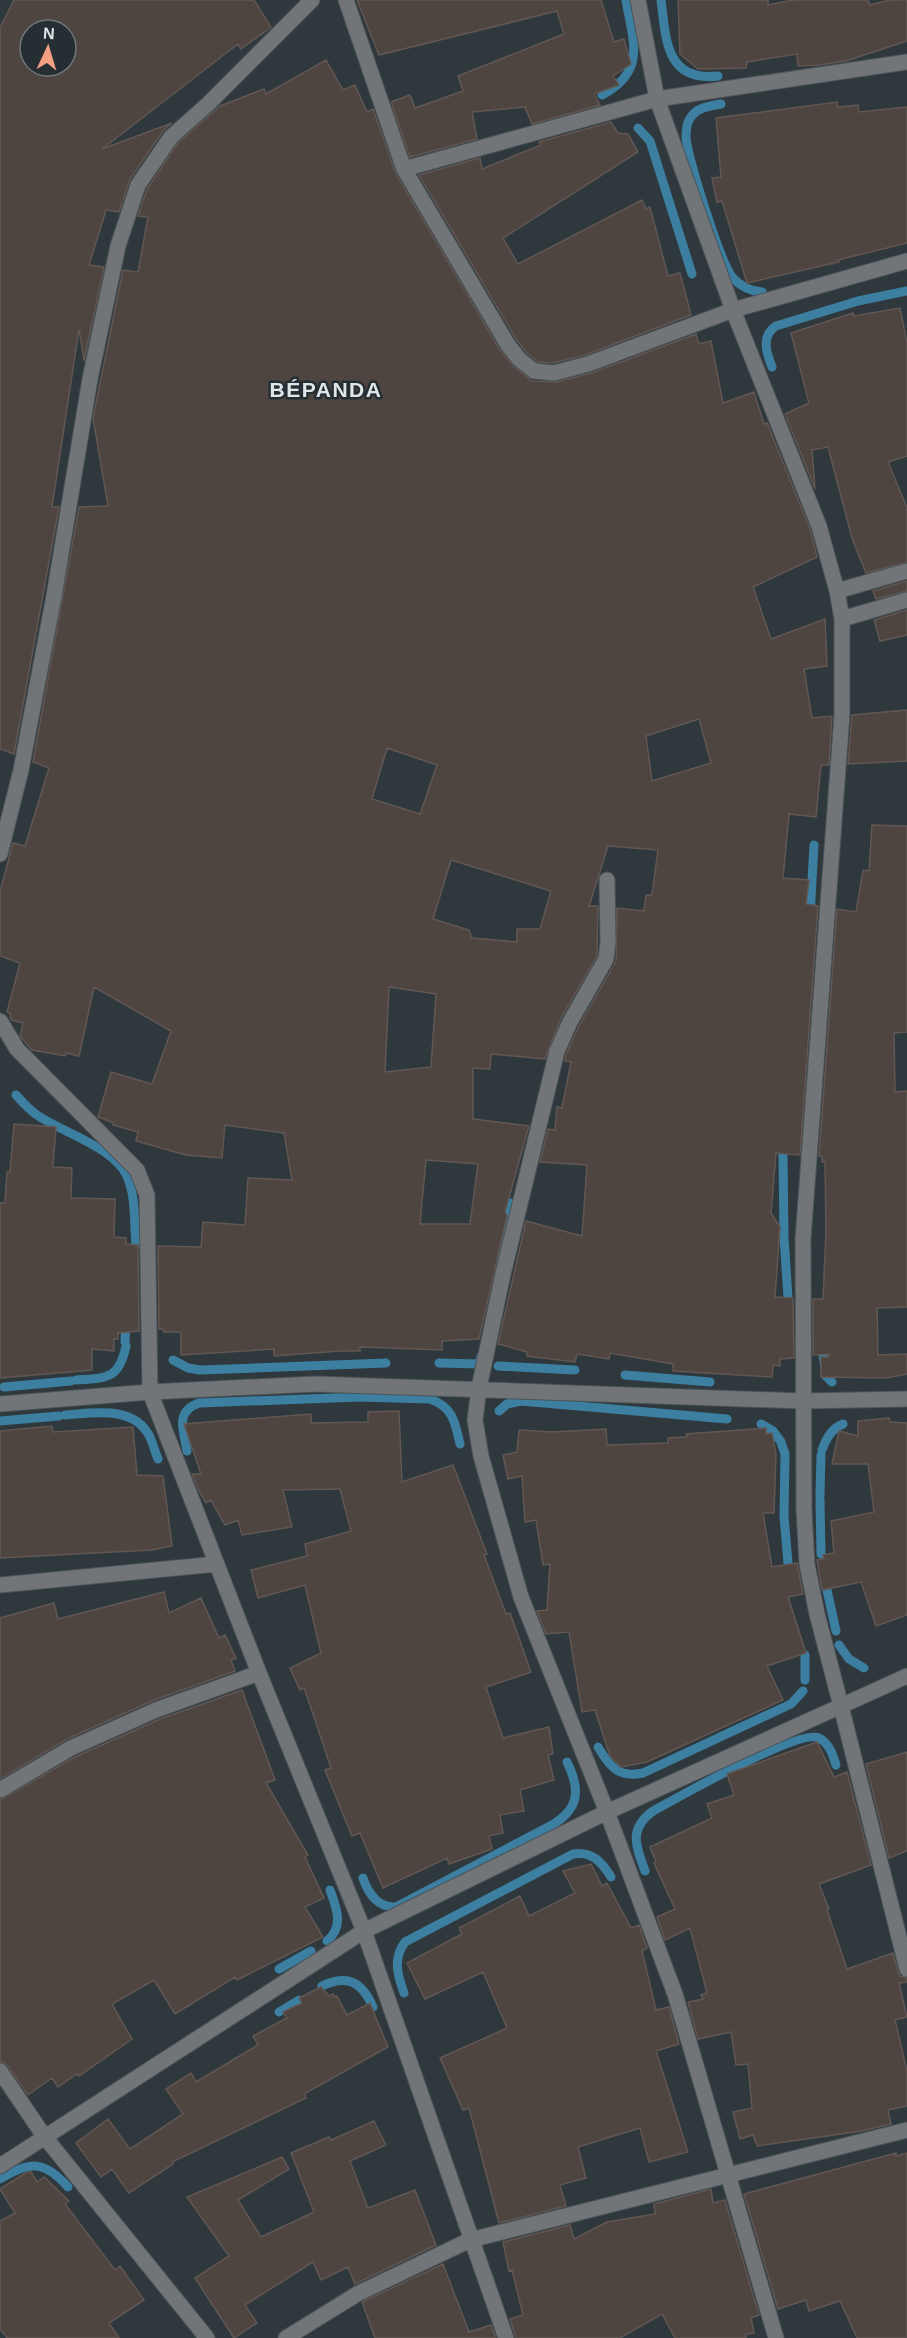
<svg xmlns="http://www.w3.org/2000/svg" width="907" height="2338" viewBox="0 0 907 2338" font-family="Helvetica,sans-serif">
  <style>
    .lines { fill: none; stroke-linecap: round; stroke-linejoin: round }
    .stream { stroke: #3c7fa1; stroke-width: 9 }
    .building { fill: #4e4440; stroke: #615753; stroke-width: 1.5; fill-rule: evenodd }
    .minor-casing { stroke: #4b5458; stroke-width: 17 }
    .minor { stroke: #717578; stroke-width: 15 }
    .labels { text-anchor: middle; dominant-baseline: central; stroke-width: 5; stroke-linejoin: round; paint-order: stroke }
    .district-label { font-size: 21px; font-weight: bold; letter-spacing: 1.5px; fill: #e0e5e8; stroke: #252e33 }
  </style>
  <rect width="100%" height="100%" fill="#2f383d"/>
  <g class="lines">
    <!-- stream -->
    <path class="stream" d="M 661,0 C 666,38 665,82 718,76
      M 602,95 C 647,71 633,42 626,0
      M 721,104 C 708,106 695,108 689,120 C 686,126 686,132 686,138 C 689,161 720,263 733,278 C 741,287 751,291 762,292
      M 638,128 L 650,141 L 692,274
      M 772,367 C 766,352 761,336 776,326 L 858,301 L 907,291
      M 810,916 L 814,845
      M 16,1095 C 23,1103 30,1111 40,1117 C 65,1133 114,1148 127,1176 C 136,1197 134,1223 136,1245
      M 783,1155 L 784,1237 L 788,1298
      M 500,1258 L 511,1203
      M 125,1342 L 126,1320
      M 823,1355 L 826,1376 L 832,1382
      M 173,1360 L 188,1368 L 200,1370 L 386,1363
      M 439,1363 L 479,1364 L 481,1356
      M 498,1366 L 575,1370
      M 625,1375 L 710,1382
      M 76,1380 C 106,1378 119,1380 126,1346
      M 4,1387 L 71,1381
      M 499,1411 L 507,1404 L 521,1401 L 727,1419
      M 65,1415 C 94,1413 134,1405 150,1437 C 153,1444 155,1452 158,1459
      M 0,1421 L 59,1416
      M 761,1424 L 773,1431 L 781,1442 L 785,1454 L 784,1516 L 788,1563
      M 822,1450 C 826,1439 831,1429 843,1424
      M 187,1451 C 184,1431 174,1412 199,1403 L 359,1397 L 430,1399 C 453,1407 455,1422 460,1444
      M 820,1495 L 821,1455
      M 820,1499 L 821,1554
      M 827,1590 L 836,1631
      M 839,1645 L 849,1659 L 864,1668
      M 805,1655 L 805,1680
      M 598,1747 C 610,1767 618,1778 643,1773 L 791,1704 L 803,1691
      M 645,1871 C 636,1846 628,1829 653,1811 C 677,1798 800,1728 819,1738 C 829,1743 833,1755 836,1765
      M 363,1878 C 368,1893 378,1908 396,1907 L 552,1825 C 579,1809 581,1790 567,1762
      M 327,1941 C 344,1927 337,1909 330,1890
      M 279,1969 L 311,1951
      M 322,1986 C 348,1974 362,1982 373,2007
      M 404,1993 C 397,1974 393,1958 405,1942 L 573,1854 C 592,1851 602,1862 611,1877
      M 279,2012 L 299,2000
      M 0,2179 C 30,2161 44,2160 68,2187"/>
  </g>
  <!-- building -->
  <path class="building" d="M 14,0 L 254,0 L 271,27 L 241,49 L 238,44 L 102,149 L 172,123 L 163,131 L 130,179 L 119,212 L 106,210 L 89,265 L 104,267 L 84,361 L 79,329 L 52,507 L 59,507 L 14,754 L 0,749 L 0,28 ZM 30,30 L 66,30 L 66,66 L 30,66 Z
    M 357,0 L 601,0 L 614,42 L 624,39 L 631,64 L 613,76 L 619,85 L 594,94 L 600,105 L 532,124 L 525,107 L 472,112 L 477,139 L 410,157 L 391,102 L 410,95 L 415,108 L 463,91 L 458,76 L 564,34 L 557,11 L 379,55 Z
    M 678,0 L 768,0 L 768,5 L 793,0 L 868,0 L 870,5 L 889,0 L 907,0 L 907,41 L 846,61 L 819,65 L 798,66 L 797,54 L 747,62 L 746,68 L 698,69 L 680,54 Z
    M 326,60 L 343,90 L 355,85 L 367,112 L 373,109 L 396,174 L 500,350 L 513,366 L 532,381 L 556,382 L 591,373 L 696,334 L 699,344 L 711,341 L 723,403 L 754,392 L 764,424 L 767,423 L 810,529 L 817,557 L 753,587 L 771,639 L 825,619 L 827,666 L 804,669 L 812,718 L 832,716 L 829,765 L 821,765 L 816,817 L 789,814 L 783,878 L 809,880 L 806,904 L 818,906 L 800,1155 L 776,1153 L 771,1213 L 780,1227 L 775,1297 L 793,1298 L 794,1358 L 780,1359 L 780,1366 L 773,1365 L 772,1377 L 673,1371 L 673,1364 L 610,1353 L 609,1359 L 577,1354 L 575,1362 L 527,1356 L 527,1352 L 498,1344 L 526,1221 L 582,1236 L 587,1165 L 540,1162 L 548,1129 L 555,1130 L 557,1107 L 562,1108 L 571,1062 L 565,1061 L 566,1054 L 579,1026 L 616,961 L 617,908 L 644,911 L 646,895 L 652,895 L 658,850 L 608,846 L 589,906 L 598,906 L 597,956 L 561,1018 L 545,1059 L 491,1054 L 490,1069 L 473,1068 L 473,1119 L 529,1126 L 505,1212 L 507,1216 L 479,1339 L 442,1341 L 442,1350 L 360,1347 L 360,1351 L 340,1351 L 274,1356 L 274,1349 L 181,1355 L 181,1332 L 164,1332 L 163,1329 L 159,1329 L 158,1246 L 201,1247 L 203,1222 L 245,1225 L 248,1178 L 292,1180 L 284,1133 L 225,1125 L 222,1158 L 186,1155 L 136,1141 L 138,1132 L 113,1125 L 114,1123 L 98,1117 L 111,1072 L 152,1084 L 171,1031 L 94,987 L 79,1056 L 66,1053 L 65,1056 L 32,1050 L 20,1036 L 23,1023 L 11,1020 L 10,1013 L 7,1012 L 20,963 L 0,956 L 0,892 L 13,843 L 25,846 L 49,768 L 33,762 L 79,507 L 108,506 L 93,418 L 123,270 L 138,272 L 148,217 L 138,216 L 147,189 L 178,143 L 220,106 L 264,89 L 266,94 ZM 699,719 L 711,763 L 652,781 L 646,736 ZM 387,748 L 437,765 L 420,814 L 372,799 ZM 451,860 L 551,891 L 540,929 L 517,929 L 517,942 L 472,938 L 469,930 L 433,919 ZM 389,987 L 436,994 L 431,1067 L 385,1072 ZM 426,1160 L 478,1164 L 470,1224 L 420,1224 Z
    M 837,102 L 838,107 L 858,105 L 859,112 L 907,107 L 907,243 L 838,260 L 839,262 L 747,283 L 722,201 L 717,202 L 712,178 L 721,177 L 716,118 Z
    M 611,122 L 618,133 L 628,134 L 638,152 L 503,238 L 518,264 L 642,200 L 646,209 L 650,207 L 668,276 L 680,273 L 691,315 L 585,355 L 553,363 L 538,362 L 526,352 L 516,339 L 419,175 L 480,158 L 482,169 L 541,145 L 539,142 Z
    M 900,308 L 907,343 L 907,456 L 888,462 L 907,508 L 907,562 L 866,573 L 852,538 L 828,447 L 812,450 L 815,489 L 785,414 L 809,403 L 791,333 L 853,313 L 854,316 Z
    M 907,581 L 907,591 L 876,599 L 873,591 Z
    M 907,610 L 907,635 L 880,641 L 874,620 Z
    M 907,710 L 907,761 L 848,764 L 852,715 Z
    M 872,825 L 907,826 L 907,1032 L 894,1033 L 895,1092 L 907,1091 L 907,1307 L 877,1308 L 878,1355 L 907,1354 L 907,1374 L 886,1378 L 821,1377 L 821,1357 L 829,1357 L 829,1354 L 813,1355 L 813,1299 L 823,1299 L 826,1231 L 825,1162 L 822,1162 L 822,1156 L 819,1156 L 837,909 L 856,912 L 863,870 L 869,871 Z
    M 14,1124 L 56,1127 L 53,1167 L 72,1168 L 71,1198 L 115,1199 L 114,1237 L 126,1238 L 126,1244 L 138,1245 L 139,1331 L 118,1333 L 118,1339 L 114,1339 L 114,1351 L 92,1349 L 92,1370 L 0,1378 L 0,1203 L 5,1203 L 7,1172 L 10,1172 Z
    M 399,1411 L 402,1482 L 453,1465 L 487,1554 L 484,1555 L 506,1614 L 510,1613 L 531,1672 L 486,1687 L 503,1738 L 549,1727 L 553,1754 L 548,1755 L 554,1780 L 520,1790 L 524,1811 L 500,1815 L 503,1833 L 489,1836 L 492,1849 L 449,1864 L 447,1858 L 383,1888 L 360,1833 L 352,1836 L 325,1770 L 331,1768 L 312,1711 L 304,1688 L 300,1690 L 290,1668 L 321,1653 L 305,1585 L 258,1598 L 251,1570 L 307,1556 L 305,1544 L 351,1531 L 340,1489 L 283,1490 L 292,1527 L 242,1535 L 238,1520 L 225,1525 L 211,1500 L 206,1503 L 198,1489 L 192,1474 L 201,1474 L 184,1424 L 311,1414 L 311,1423 L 368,1422 L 368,1412 Z
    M 889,1418 L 890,1422 L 907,1423 L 907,1615 L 876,1626 L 861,1582 L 822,1590 L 817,1560 L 824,1559 L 823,1555 L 834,1553 L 831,1521 L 874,1512 L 868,1464 L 832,1464 L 839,1431 L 858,1436 L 858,1421 Z
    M 52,1426 L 53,1432 L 133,1427 L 137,1475 L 163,1476 L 172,1546 L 152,1550 L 0,1558 L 0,1431 Z
    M 766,1428 L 766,1434 L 772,1433 L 776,1454 L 774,1513 L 763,1513 L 772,1567 L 797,1563 L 803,1594 L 788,1597 L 806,1653 L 767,1666 L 783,1700 L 647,1762 L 621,1767 L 610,1756 L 595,1710 L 582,1712 L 569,1632 L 546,1634 L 537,1611 L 547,1610 L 550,1564 L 543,1565 L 536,1520 L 525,1522 L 522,1476 L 508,1479 L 503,1455 L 517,1452 L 519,1430 L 552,1432 L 606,1429 L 607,1445 L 668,1443 L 668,1438 L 687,1437 L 686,1434 Z
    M 164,1592 L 169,1613 L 201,1598 L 219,1638 L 225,1635 L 236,1658 L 231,1660 L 235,1671 L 152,1701 L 67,1739 L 0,1779 L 0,1618 L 54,1603 L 58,1619 Z
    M 242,1690 L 275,1780 L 266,1783 L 308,1855 L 305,1857 L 324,1898 L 305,1907 L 323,1937 L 237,1980 L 235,1977 L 175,2014 L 154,1980 L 112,2004 L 132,2039 L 79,2076 L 77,2074 L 58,2087 L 52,2078 L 28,2095 L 8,2066 L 0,2061 L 0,1800 L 75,1757 L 160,1719 Z
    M 817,1742 L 834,1777 L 847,1772 L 871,1865 L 819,1884 L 829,1909 L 827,1910 L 847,1969 L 893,1953 L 898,1972 L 900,1976 L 907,1978 L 907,1982 L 899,1983 L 907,2017 L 895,2020 L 907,2071 L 907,2106 L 888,2110 L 891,2124 L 862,2131 L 757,2146 L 753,2135 L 740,2139 L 733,2112 L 752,2108 L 748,2064 L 736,2065 L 731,2032 L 698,2039 L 688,2002 L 703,1999 L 701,1995 L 707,1993 L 690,1928 L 665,1940 L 657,1917 L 675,1909 L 654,1863 L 656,1862 L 650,1847 L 712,1818 L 707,1804 L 734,1795 L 727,1774 Z
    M 907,1752 L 907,1851 L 889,1858 L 866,1764 Z
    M 591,1864 L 602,1886 L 607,1883 L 631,1928 L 639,1925 L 647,1948 L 642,1951 L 656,2010 L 669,2007 L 679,2044 L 656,2051 L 688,2152 L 649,2162 L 640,2128 L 578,2147 L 586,2178 L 560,2185 L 566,2206 L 499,2223 L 469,2108 L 463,2110 L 440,2058 L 507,2028 L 483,1972 L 425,1999 L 407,1963 L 462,1934 L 459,1928 L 520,1896 L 529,1916 L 575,1893 L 563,1871 Z
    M 321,1987 L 329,1996 L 333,1994 L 335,1997 L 337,1996 L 347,2015 L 370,2003 L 388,2047 L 304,2094 L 306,2098 L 172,2162 L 173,2164 L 129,2193 L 112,2169 L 101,2177 L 76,2143 L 108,2119 L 130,2149 L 183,2114 L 166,2089 L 191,2073 L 196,2082 L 258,2045 L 253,2036 L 287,2018 L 283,2012 L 302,2003 L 299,1998 Z
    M 374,2121 L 386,2145 L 350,2161 L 368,2208 L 415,2190 L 436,2245 L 355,2284 L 348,2267 L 321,2280 L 313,2262 L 245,2305 L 257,2323 L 234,2338 L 195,2278 L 229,2256 L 187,2197 L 282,2157 L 289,2169 L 238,2200 L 261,2237 L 314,2212 L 291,2153 L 329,2137 L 331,2140 Z
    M 896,2153 L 896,2156 L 907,2153 L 907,2338 L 857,2338 L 840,2301 L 809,2311 L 806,2300 L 778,2309 L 744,2194 Z
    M 27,2172 L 31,2172 L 37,2182 L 44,2177 L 69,2201 L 65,2204 L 115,2270 L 120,2266 L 144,2300 L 109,2323 L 119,2338 L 7,2338 L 0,2329 L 0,2221 L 15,2213 L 0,2189 Z
    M 711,2189 L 713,2203 L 725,2200 L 759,2315 L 751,2318 L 754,2333 L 746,2334 L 746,2338 L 675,2338 L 662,2314 L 620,2338 L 516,2338 L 510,2319 L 523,2315 L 512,2270 L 509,2271 L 503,2242 L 570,2225 L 574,2239 L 607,2222 L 655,2214 L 654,2204 Z
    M 443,2264 L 469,2332 L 491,2325 L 496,2338 L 375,2338 L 362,2302 Z"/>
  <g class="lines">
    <defs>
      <path id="minor" d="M 346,0 L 404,169 L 508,345 L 519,359 L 534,371 L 554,373 L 588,364 L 733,310 L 907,261
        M 404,169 L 657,99 L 907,62
        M 837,591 L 907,571
        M 842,619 L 907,600
        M 0,854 L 21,770 L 54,596 L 90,379 L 118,246 L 138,185 L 171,137 L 208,104 L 312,0
        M 607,880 L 608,941 L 606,959 L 570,1022 L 557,1051 L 503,1274 L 479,1388 L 475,1420 L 481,1456 L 521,1597 L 607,1812 L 675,1994 L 776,2338
        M 0,1021 L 17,1049 L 137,1170 L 147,1195 L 150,1392 L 259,1673 L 364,1931 L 506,2338
        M 0,1404 L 150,1392 L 315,1384 L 803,1401 L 907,1399
        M 0,1585 L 217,1564
        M 907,1676 L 841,1706 L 907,1969
        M 0,1790 L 71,1748 L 156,1710 L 259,1673
        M 0,2071 L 44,2136 L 207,2338
        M 0,2166 L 364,1931 L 607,1812 L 841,1706 L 817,1614 L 807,1564 L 804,1510 L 803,1239 L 842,715 L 842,619 L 837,591 L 819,526 L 733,310 L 657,99 L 638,0
        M 286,2338 L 357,2294 L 470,2240 L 907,2130"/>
    </defs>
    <!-- minor casing -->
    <use href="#minor" class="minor-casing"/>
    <!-- minor -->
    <use href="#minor" class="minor"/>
  </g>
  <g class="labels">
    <!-- district labels -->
    <g class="district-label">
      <text x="326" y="389">BÉPANDA</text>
    </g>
  </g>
  <!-- north arrow -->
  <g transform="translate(48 48) rotate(4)"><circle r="28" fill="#252e33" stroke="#70777b" stroke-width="1.5"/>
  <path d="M0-4.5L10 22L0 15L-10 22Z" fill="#f39f83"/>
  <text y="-9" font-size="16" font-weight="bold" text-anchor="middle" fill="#e0e5e8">N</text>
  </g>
</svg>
